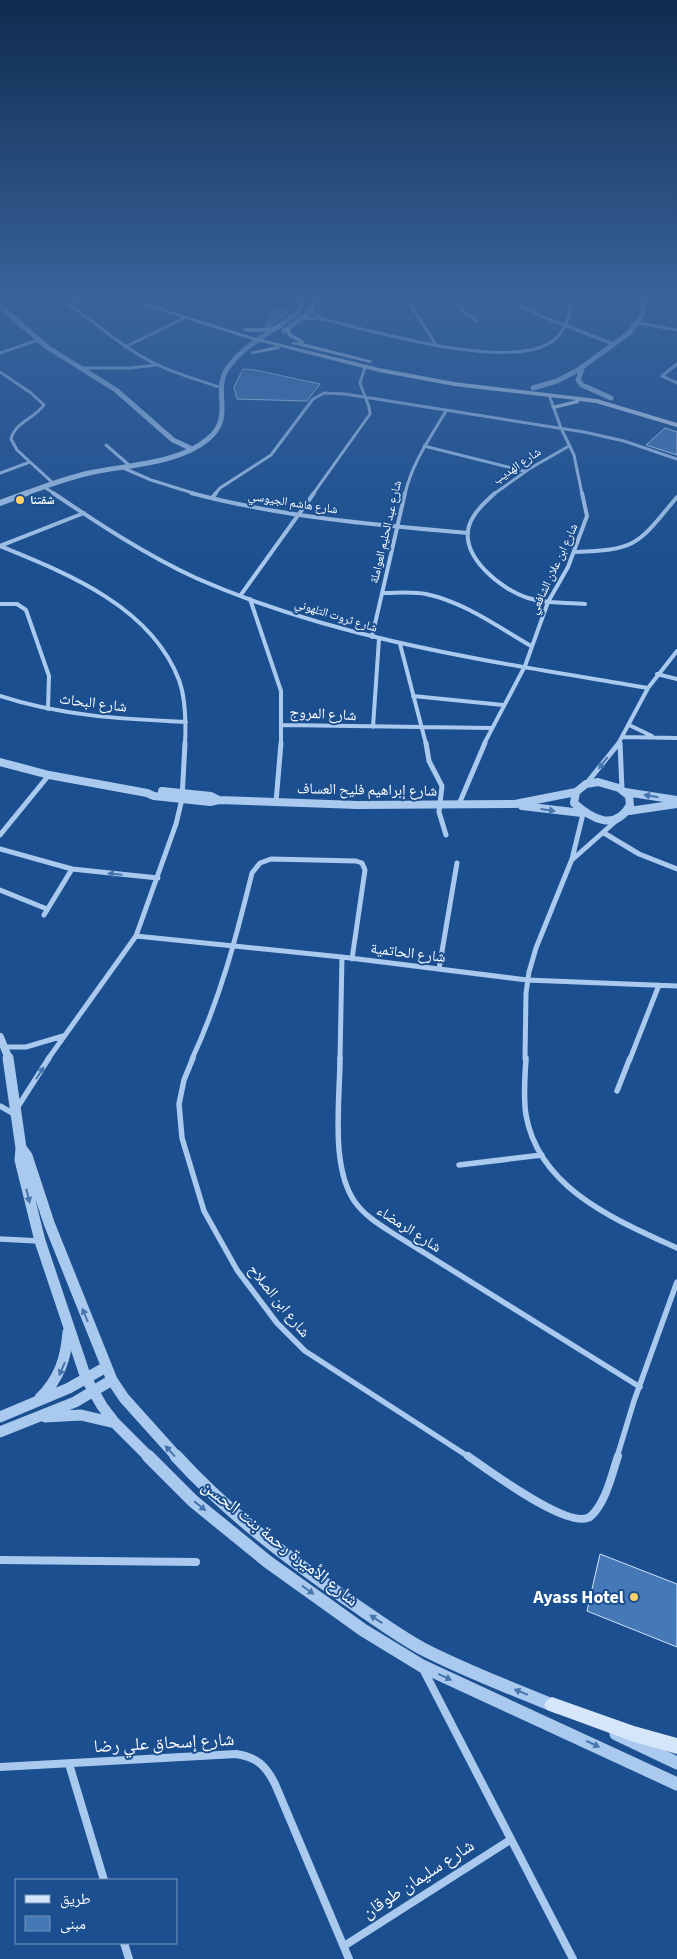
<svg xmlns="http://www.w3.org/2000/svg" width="677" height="1959" viewBox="0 0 677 1959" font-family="'Source Sans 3','Noto Naskh Arabic',sans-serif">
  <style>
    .building { fill: #4478b7; stroke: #cfe3fa }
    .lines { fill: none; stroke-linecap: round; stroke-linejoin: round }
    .minor-far4 { stroke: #a9c9ee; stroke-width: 3 }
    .minor-far3 { stroke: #a9c9ee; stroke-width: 4 }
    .minor-far2 { stroke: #a9c9ee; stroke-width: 5 }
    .minor-far1 { stroke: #a9c9ee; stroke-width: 5.5 }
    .minor { stroke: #a9c9ee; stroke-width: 8 }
    .tertiary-far4 { stroke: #a9c9ee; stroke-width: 5 }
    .tertiary-far3 { stroke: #a9c9ee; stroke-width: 6 }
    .tertiary-far2 { stroke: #a9c9ee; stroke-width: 8 }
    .tertiary-far1 { stroke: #a9c9ee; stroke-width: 11 }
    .tertiary { stroke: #a9c9ee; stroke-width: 13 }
    .secondary { fill: #d6e6fa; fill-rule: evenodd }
    .oneway { fill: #4674ac }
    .poi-dot { fill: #ffd166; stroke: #1b4f8f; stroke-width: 2 }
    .labels { text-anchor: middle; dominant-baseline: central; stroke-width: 4; stroke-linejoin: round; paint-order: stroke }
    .far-street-label { font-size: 12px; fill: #fff; stroke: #1b4f8f }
    .far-poi-label { font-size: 12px; font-weight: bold; fill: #fff; stroke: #1b4f8f; text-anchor: start }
    .street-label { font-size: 15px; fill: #fff; stroke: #1b4f8f }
    .near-street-label { font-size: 18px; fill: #fff; stroke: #1b4f8f }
    .near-poi-label { font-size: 18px; font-weight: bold; fill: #fff; stroke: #1b4f8f; text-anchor: end }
  </style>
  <rect width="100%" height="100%" fill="#1b4f8f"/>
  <!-- building -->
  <path class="building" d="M 273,310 L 291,310 L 271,325 L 266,326 Z
    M 243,369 L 255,370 L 320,384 L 307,401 L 237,399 L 234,387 Z
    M 665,428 L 677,432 L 677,455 L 646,445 Z
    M 600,1554 L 677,1584 L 677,1647 L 587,1611 Z"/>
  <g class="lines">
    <!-- minor-far4 -->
    <path class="minor-far4" d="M 53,296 C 84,311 107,336 136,353 C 162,370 193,378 222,388
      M 409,296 L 412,307 L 436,345
      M 452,296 L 463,311 L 477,321
      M 503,296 L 541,316 L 613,344
      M 158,303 L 167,296
      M 71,304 L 96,296
      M 311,310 L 322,319
      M 302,318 L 323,319 C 372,331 513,373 554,340 C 568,328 570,314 571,296
      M 639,323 L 677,330
      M 125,347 L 185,318
      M 0,353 L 38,340
      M 677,364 L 662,376 L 677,383
      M 80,368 L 130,368 L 157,365
      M 0,372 L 31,393 L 44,405 C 34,419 16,421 11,439 L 17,450 L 54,484
      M 549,395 L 561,428 L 574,455 L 582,494
      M 106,445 L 129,465
      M 424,446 L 524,471
      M 121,467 L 151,480 L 196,494
      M 0,473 L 30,462
      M 44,487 L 55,494
      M 215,494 L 220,488 L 271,455 L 313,399 L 324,393 L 345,394 L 584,432 L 624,441 L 677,459
      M 313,494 L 370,414 L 369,407 L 360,383 L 365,367
      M 405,494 C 412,463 430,438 446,411
      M 494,494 L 529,469 L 569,446"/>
    <!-- minor-far3 -->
    <path class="minor-far3" d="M 53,493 C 99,524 146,555 196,578 C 339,641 495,662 648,688
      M 191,493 C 282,517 375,525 468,533
      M 495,493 C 485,502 473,513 469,526 C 460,557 502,590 528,598 C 546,604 566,602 585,604
      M 212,498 L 216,493
      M 0,546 C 66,573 151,606 179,680 C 186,699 186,724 185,744
      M 0,546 L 84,513
      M 575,552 C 638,550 638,544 677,497
      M 383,593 C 397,593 412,591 426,594 C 464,602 498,627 531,646
      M 240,596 L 314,493
      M 250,599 L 281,691 L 281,744
      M 0,604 L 17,604 L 26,610 L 49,676 L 48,709
      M 372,637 L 405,493
      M 400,644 L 426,744
      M 657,674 L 677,679
      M 0,696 C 60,716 123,719 186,722
      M 413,696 L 503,705
      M 282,725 L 491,728
      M 629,725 L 652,736
      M 373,727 L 379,639
      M 623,737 L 677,738
      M 620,742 L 620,744
      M 484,744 L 525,666 L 548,602 L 568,567 L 587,516 L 582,493
      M 618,744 L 648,688 L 677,651"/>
    <!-- minor-far2 -->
    <path class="minor-far2" d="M 426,743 L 429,761 L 442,786 L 439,812 L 446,835
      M 620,743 L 622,789
      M 586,784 L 619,743
      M 276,802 L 281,743
      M 459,804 L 485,743
      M 604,833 L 639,854 L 677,869
      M 0,835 L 49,775
      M 0,849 L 72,869 L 158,878
      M 573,859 L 617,820
      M 0,890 L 47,909
      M 44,915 L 72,869
      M 136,936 L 342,957 L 527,980 L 677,986
      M 439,969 L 457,863
      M 5,1047 L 26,1047 L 63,1036
      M 48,1059 L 136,936 L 176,824 L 182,799 L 185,743
      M 192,1059 C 220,999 236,938 252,873 L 260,863 L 271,859 L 356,861 L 362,863 L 365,870 L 352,959
      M 340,1059 L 342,957
      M 525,1059 L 526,993 L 529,972 L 536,948 L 572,859 L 583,814
      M 630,1059 L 659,985"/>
    <!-- minor-far1 -->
    <path class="minor-far1" d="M 193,1058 L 184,1080 L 179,1104 L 182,1138 L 204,1211 L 237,1270 L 277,1323 L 305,1351 L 469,1457
      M 340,1058 C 340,1100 330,1167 355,1202 C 365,1216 380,1225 394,1234 L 640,1387
      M 526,1058 C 525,1077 523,1097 526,1115 C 539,1189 616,1220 677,1248
      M 617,1091 L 630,1058
      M 0,1106 L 16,1115
      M 17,1108 L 49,1058
      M 459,1165 L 542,1155
      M 0,1239 L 39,1241
      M 617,1457 L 634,1401 L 677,1282"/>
    <!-- minor -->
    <path class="minor" d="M 468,1456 C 487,1469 572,1533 591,1516 C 606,1502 612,1474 618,1456
      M 0,1560 L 196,1562
      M 424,1671 L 573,1959
      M 69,1764 L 104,1880
      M 0,1767 L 236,1754 C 257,1757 266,1766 275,1784 L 349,1959
      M 124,1943 L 129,1959
      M 344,1946 L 510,1840"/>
    <!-- tertiary-far4 -->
    <path class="tertiary-far4" d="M 0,306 L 47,347 L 116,390 L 173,440 L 190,448
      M 284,331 L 308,313 L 318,296
      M 582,369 L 578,380 L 582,385 L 611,398
      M 533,388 L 557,381 L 578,370 L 629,333 L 642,316 L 645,296
      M 24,494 C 45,486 67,478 89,473 C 125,465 179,464 208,439 C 235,417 212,392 227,369 C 243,344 276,331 298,312 L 301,305 L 301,296"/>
    <!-- tertiary-far3 -->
    <path class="tertiary-far3" d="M 0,503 L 27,493"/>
    <!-- tertiary-far2 -->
    <path class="tertiary-far2" d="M 0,762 L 49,775 L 147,793 L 154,796 L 210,802 L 219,800 L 357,805 L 515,804 L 576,792
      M 598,782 L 619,788 L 629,796 L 630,805 C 615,832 592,819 574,803 L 576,792 L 586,784 Z
      M 162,791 L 211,796 L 219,800
      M 625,792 L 677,800
      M 522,806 L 582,813
      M 629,811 L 677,804
      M 0,1037 L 9,1059"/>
    <!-- tertiary-far1 -->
    <path class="tertiary-far1" d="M 8,1058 L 21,1148 L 20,1160 L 40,1241 L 86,1378 L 102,1406 L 115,1423 L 149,1457
      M 21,1148 L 27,1156 L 49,1223 L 112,1380 L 124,1398 L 177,1457
      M 40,1398 C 59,1379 66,1359 68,1332
      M 0,1417 L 69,1388 L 106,1367
      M 45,1417 L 81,1415 L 115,1423
      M 0,1432 L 75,1402 L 112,1380"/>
    <!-- tertiary -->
    <path class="tertiary" d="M 148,1456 L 193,1501 L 268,1562 L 363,1630 L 422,1666 L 677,1784
      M 176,1456 C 226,1511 284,1555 345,1598 C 370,1615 394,1633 421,1648 C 465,1671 511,1688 557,1707
      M 616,1734 L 677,1763"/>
    <!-- secondary -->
    <path class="secondary" d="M 114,296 L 122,296 L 253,337 L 379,368 L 454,382 L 597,399 L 677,423 L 677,427 L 596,403 L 579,401 L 579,403 L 554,409 L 551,407 L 552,406 L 576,400 L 454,386 L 379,372 L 249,339 Z
      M 280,325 L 282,326 L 282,328 C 270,331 254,335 242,330 L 245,328 L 264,328 Z
      M 285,328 L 289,328 L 292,334 L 304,341 L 303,343 L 373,361 L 370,363 L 292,344 L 292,342 L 299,342 L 288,336 Z
      M 277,346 L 280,348 L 279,349 L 253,354 L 250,352 Z
      M 552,1697 L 634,1726 L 677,1738 L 677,1754 L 634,1742 L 547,1710 L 544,1705 L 547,1700 Z"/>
  </g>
  <!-- one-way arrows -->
  <defs><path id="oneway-solid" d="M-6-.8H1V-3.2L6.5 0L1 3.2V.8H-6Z" transform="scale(1.25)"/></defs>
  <g class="oneway">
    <use href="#oneway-solid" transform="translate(603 763) rotate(128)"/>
    <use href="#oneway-solid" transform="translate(651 796) rotate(-170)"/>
    <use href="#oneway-solid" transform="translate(548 810) rotate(8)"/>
    <use href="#oneway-solid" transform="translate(115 874) rotate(-175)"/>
    <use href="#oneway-solid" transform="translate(40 1073) rotate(-57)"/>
    <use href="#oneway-solid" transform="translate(28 1196) rotate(77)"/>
    <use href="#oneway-solid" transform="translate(85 1315) rotate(-112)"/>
    <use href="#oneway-solid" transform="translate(62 1369) rotate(113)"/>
    <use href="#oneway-solid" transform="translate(170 1451) rotate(-132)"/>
    <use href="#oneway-solid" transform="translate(200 1506) rotate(39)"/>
    <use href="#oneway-solid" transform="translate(308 1590) rotate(36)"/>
    <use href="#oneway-solid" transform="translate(376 1619) rotate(-146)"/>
    <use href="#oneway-solid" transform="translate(445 1677) rotate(25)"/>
    <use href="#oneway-solid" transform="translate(521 1692) rotate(-158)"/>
    <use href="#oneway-solid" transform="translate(593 1744) rotate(25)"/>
  </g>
  <!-- sky -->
  <linearGradient id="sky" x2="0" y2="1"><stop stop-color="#0f2b4f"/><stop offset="0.52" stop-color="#39639b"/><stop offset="1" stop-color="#39639b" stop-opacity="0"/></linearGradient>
  <rect width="677" height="570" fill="url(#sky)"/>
  <!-- markers -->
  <g class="poi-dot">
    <circle cx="20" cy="500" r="5"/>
    <circle cx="634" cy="1597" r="5"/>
  </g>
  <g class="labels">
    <!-- far-street labels -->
    <g class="far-street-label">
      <text transform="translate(517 466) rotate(-34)">شارع الهديب</text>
      <text transform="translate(293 503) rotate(9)">شارع هاشم الجيوسي</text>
      <text transform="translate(386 532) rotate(-77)">شارع عبد الحليم العواملة</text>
      <text transform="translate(554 569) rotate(-65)">شارع ابن علان الشافعي</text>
      <text transform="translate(336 616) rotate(17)">شارع ثروت التلهوني</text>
    </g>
    <!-- far-poi labels -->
    <g class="far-poi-label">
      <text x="30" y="500">شقتنا</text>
    </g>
    <!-- street labels -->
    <g class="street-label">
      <text transform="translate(93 703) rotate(7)">شارع البحاث</text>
      <text transform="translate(323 714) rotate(3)">شارع المروج</text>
      <text transform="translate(367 790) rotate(1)">شارع إبراهيم فليح العساف</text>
      <text transform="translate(408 953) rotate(7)">شارع الحاتمية</text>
      <text transform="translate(409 1229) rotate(33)">شارع الرمضاء</text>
      <text transform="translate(279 1301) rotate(51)">شارع ابن الصلاح</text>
    </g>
    <!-- near-street labels -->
    <g class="near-street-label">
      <text transform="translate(280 1543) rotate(38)">شارع الأميرة رحمة بنت الحسن</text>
      <text transform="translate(164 1743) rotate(-3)">شارع إسحاق علي رضا</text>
      <text transform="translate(418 1879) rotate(-33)">شارع سليمان طوقان</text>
    </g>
    <!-- near-poi labels -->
    <g class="near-poi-label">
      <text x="624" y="1597">Ayass Hotel</text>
    </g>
  </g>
  <!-- legend -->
  <rect x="15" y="1879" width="162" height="65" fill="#1b4f8f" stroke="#7695bc"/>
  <rect x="25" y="1895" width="25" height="8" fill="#d6e6fa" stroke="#7695bc"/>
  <text x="60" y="1904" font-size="15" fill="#ffffff">طريق</text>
  <rect x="25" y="1916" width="25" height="15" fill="#4478b7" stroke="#7695bc"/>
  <text x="60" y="1929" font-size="15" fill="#ffffff">مبنى</text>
</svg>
